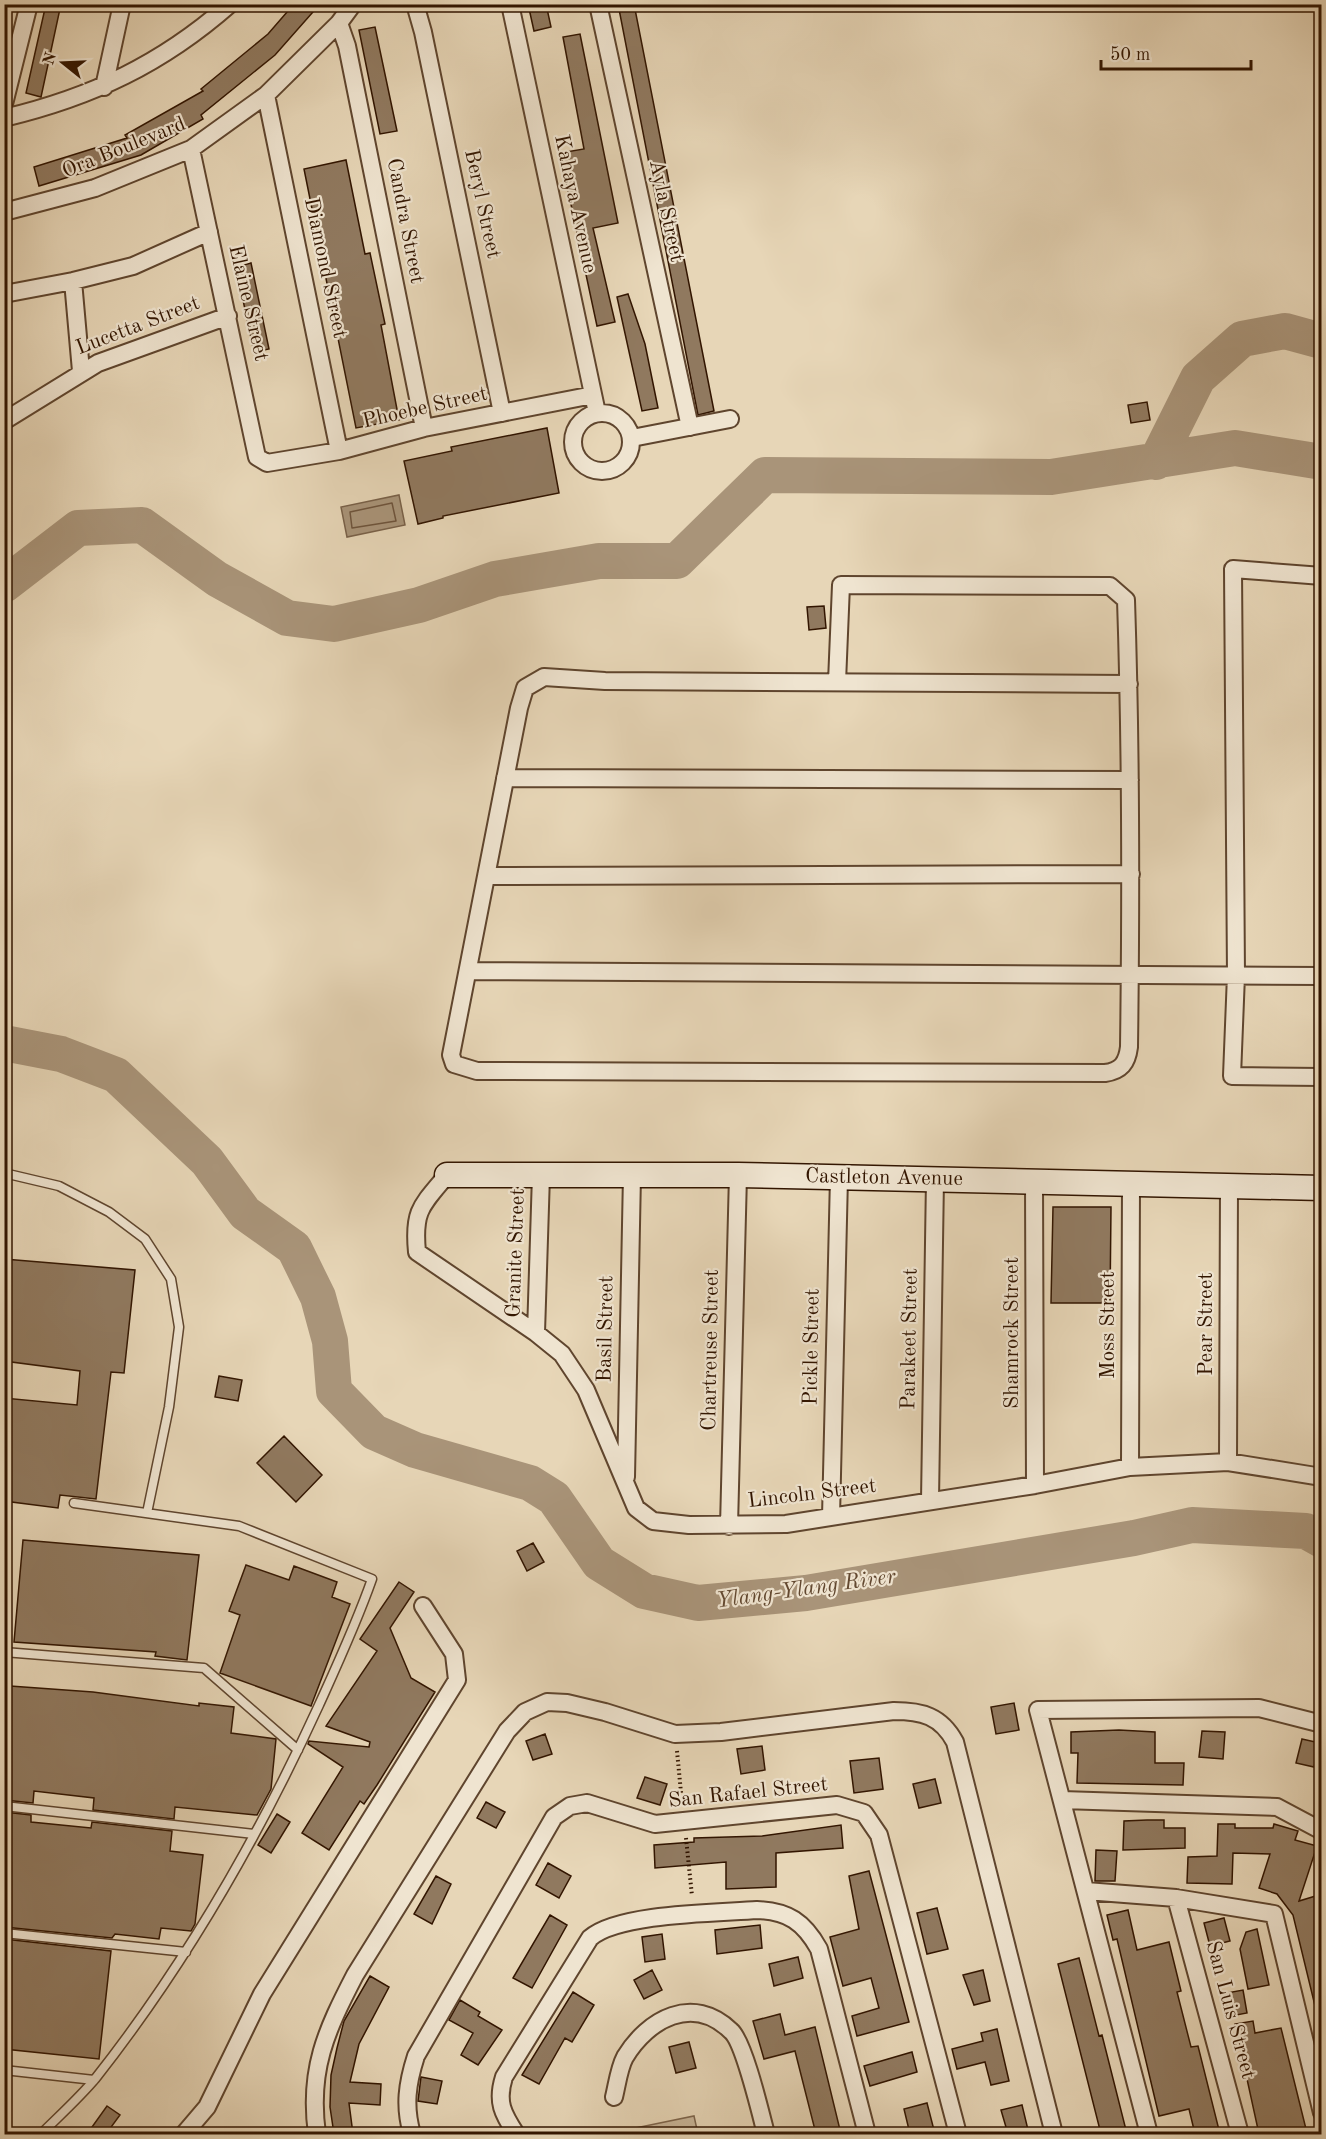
<svg xmlns="http://www.w3.org/2000/svg" width="1326" height="2139" viewBox="0 0 1326 2139" font-family="'Old Standard TT',serif">
  <style>
    .green { fill: #c8b598; stroke: #7d654c; stroke-width: 1.5 }
    .water { fill: #a99479; stroke: #796149; stroke-width: 1.5 }
    .lines { fill: none; stroke-linecap: round; stroke-linejoin: round }
    .shore { stroke: #6e543c; stroke-width: 1.5 }
    .river { stroke: #a99479; stroke-width: 36 }
    .building { fill: #90795f; stroke: #321500; stroke-width: 1.5 }
    .lane-casing { stroke: #5f452e; stroke-width: 11 }
    .street-casing { stroke: #5f452e; stroke-width: 20 }
    .secondary-casing { stroke: #321500; stroke-width: 27 }
    .path { stroke: #321500; stroke-width: 4; stroke-dasharray: 1.5 3; stroke-linecap: butt }
    .lane { stroke: #efe4d0; stroke-width: 8 }
    .street { stroke: #efe4d0; stroke-width: 16 }
    .secondary { stroke: #efe4d0; stroke-width: 24 }
    .labels { text-anchor: middle; dominant-baseline: central; stroke-width: 4.5; stroke-linejoin: round; paint-order: stroke }
    .street-label { font-size: 21px; fill: #321500; stroke: #efe4d0 }
    .water-label { font-size: 22px; font-style: italic; fill: #624830; stroke: #efe4d0 }
  </style>
  <rect width="100%" height="100%" fill="#e7d6b7"/>
  <filter id="stains"><feTurbulence type="fractalNoise" baseFrequency=".00333" numOctaves="4"/><feColorMatrix values="0 0 0 0 .2 0 0 0 0 .09 0 0 0 0 .02 0 0 0 .5 -.17"/></filter>
  <radialGradient id="worn" r=".72"><stop offset=".6" stop-color="#630" stop-opacity="0"/><stop offset="1" stop-color="#630" stop-opacity=".3"/></radialGradient>
  <!-- green -->
  <path class="green" d="M 694,2116 L 698,2134 L 617,2134 L 616,2132 Z"/>
  <!-- water -->
  <path class="water" d="M 399,495 L 405,525 L 347,537 L 341,507 Z"/>
  <g class="lines">
    <!-- shore -->
    <path class="shore" d="M 392,503 L 396,521 L 352,528 L 350,512 Z"/>
    <!-- river -->
    <path class="river" d="M 1156,462 L 1198,378 L 1242,339 L 1285,331 L 1322,341
      M 4,585 L 78,528 L 142,525 L 217,579 L 287,618 L 334,624 L 419,605 L 495,579 L 599,561 L 677,561 L 765,475 L 1051,477 L 1235,448 L 1322,462
      M 4,1043 L 61,1054 L 116,1075 L 207,1161 L 245,1213 L 294,1248 L 318,1297 L 330,1341 L 334,1391 L 374,1432 L 415,1450 L 530,1483 L 554,1498 L 599,1563 L 644,1591 L 698,1603 L 806,1593 L 1134,1538 L 1192,1525 L 1306,1531 L 1322,1540"/>
  </g>
  <!-- building -->
  <path class="building" d="M 46,4 L 61,4 L 41,97 L 26,93 Z
    M 294,4 L 320,4 L 275,55 L 201,115 L 203,119 L 141,155 L 39,186 L 34,167 L 127,138 L 125,135 L 203,91 L 201,89 L 268,34 Z
    M 528,4 L 546,4 L 551,27 L 534,31 Z
    M 618,4 L 634,4 L 714,411 L 698,415 Z
    M 375,27 L 397,131 L 380,134 L 359,30 Z
    M 580,34 L 618,223 L 593,228 L 615,322 L 597,326 L 560,153 L 584,149 L 563,37 Z
    M 346,160 L 365,254 L 370,253 L 385,324 L 381,325 L 399,420 L 356,428 L 304,169 Z
    M 251,263 L 269,349 L 254,352 L 236,267 Z
    M 628,294 L 645,344 L 658,408 L 642,411 L 617,297 Z
    M 1147,402 L 1150,420 L 1131,423 L 1128,405 Z
    M 547,428 L 559,493 L 443,516 L 443,518 L 418,524 L 404,461 L 452,451 L 451,447 Z
    M 824,606 L 826,628 L 809,630 L 807,607 Z
    M 1053,1207 L 1111,1207 L 1110,1303 L 1051,1303 Z
    M 4,1259 L 135,1270 L 124,1373 L 111,1372 L 96,1499 L 60,1495 L 58,1508 L 4,1501 L 4,1398 L 77,1405 L 80,1371 L 4,1361 Z
    M 219,1376 L 242,1380 L 238,1401 L 215,1397 Z
    M 284,1436 L 322,1475 L 296,1502 L 257,1463 Z
    M 23,1540 L 199,1555 L 187,1660 L 155,1656 L 156,1652 L 14,1642 Z
    M 533,1543 L 544,1562 L 527,1571 L 517,1551 Z
    M 246,1565 L 289,1580 L 294,1566 L 337,1582 L 332,1597 L 350,1604 L 311,1706 L 220,1673 L 240,1615 L 229,1611 Z
    M 399,1582 L 414,1592 L 390,1628 L 411,1678 L 435,1692 L 377,1785 L 364,1804 L 360,1801 L 329,1850 L 302,1833 L 343,1767 L 308,1744 L 309,1741 L 369,1747 L 370,1742 L 326,1726 L 377,1651 L 360,1639 Z
    M 10,1686 L 93,1692 L 199,1706 L 199,1703 L 234,1707 L 231,1733 L 276,1739 L 271,1789 L 257,1815 L 175,1807 L 174,1819 L 93,1810 L 94,1798 L 34,1791 L 33,1803 L 4,1800 L 4,1736 Z
    M 1014,1703 L 1019,1730 L 996,1734 L 991,1707 Z
    M 1119,1730 L 1155,1732 L 1155,1763 L 1184,1763 L 1183,1785 L 1077,1783 L 1078,1753 L 1071,1753 L 1071,1732 Z
    M 1202,1731 L 1225,1732 L 1223,1759 L 1199,1757 Z
    M 545,1734 L 552,1754 L 533,1760 L 526,1741 Z
    M 1302,1739 L 1320,1743 L 1314,1767 L 1296,1763 Z
    M 762,1746 L 765,1770 L 741,1774 L 737,1749 Z
    M 879,1758 L 883,1789 L 854,1793 L 850,1761 Z
    M 645,1777 L 667,1784 L 660,1805 L 637,1798 Z
    M 935,1779 L 941,1803 L 919,1808 L 913,1784 Z
    M 486,1802 L 505,1812 L 496,1828 L 477,1818 Z
    M 4,1812 L 31,1815 L 31,1822 L 91,1828 L 92,1822 L 172,1831 L 170,1851 L 203,1855 L 195,1924 L 191,1931 L 161,1928 L 159,1939 L 115,1934 L 112,1938 L 4,1927 Z
    M 277,1814 L 290,1822 L 271,1853 L 258,1845 Z
    M 1147,1820 L 1164,1820 L 1164,1828 L 1185,1828 L 1185,1848 L 1123,1850 L 1124,1821 Z
    M 1218,1824 L 1235,1824 L 1235,1828 L 1273,1828 L 1274,1824 L 1298,1831 L 1295,1840 L 1317,1846 L 1299,1901 L 1322,1894 L 1322,2010 L 1316,2010 L 1293,1915 L 1277,1894 L 1259,1888 L 1270,1854 L 1233,1853 L 1232,1884 L 1187,1883 L 1188,1857 L 1217,1856 Z
    M 841,1825 L 843,1848 L 776,1853 L 776,1887 L 726,1889 L 726,1862 L 655,1868 L 654,1845 L 694,1842 L 694,1838 L 762,1836 Z
    M 1096,1850 L 1117,1851 L 1115,1881 L 1095,1881 Z
    M 548,1863 L 571,1876 L 559,1898 L 536,1885 Z
    M 869,1871 L 909,2022 L 857,2036 L 852,2016 L 879,2008 L 871,1978 L 843,1986 L 830,1937 L 859,1929 L 849,1876 Z
    M 436,1876 L 451,1884 L 432,1924 L 414,1914 Z
    M 937,1908 L 948,1949 L 927,1954 L 917,1913 Z
    M 1128,1910 L 1137,1950 L 1169,1942 L 1181,1991 L 1177,1992 L 1191,2047 L 1198,2046 L 1220,2134 L 1195,2134 L 1189,2109 L 1159,2116 L 1117,1939 L 1113,1940 L 1107,1915 Z
    M 550,1915 L 567,1925 L 532,1988 L 513,1978 Z
    M 1224,1918 L 1230,1941 L 1210,1946 L 1204,1923 Z
    M 760,1925 L 762,1948 L 717,1954 L 715,1930 Z
    M 1257,1929 L 1269,1985 L 1248,1989 L 1240,1949 L 1246,1932 Z
    M 662,1934 L 665,1959 L 645,1962 L 642,1937 Z
    M 4,1939 L 111,1951 L 99,2059 L 4,2049 Z
    M 798,1957 L 803,1978 L 774,1986 L 769,1964 Z
    M 1079,1958 L 1099,2036 L 1102,2035 L 1127,2134 L 1101,2134 L 1058,1964 Z
    M 652,1970 L 662,1990 L 644,1999 L 634,1980 Z
    M 983,1970 L 990,2001 L 974,2005 L 963,1975 Z
    M 370,1976 L 389,1987 L 359,2044 L 350,2082 L 381,2084 L 380,2105 L 349,2103 L 353,2134 L 334,2134 L 330,2107 L 331,2075 L 337,2048 L 344,2021 Z
    M 1243,1990 L 1247,2013 L 1226,2017 L 1221,1994 Z
    M 573,1992 L 594,2005 L 572,2042 L 565,2038 L 539,2084 L 522,2075 Z
    M 460,2000 L 480,2012 L 478,2016 L 502,2030 L 478,2065 L 461,2055 L 473,2033 L 449,2020 Z
    M 780,2014 L 785,2035 L 815,2027 L 841,2134 L 816,2134 L 795,2051 L 764,2059 L 753,2021 Z
    M 1253,2021 L 1255,2033 L 1281,2028 L 1306,2129 L 1286,2134 L 1259,2134 L 1235,2024 Z
    M 997,2029 L 1009,2081 L 991,2085 L 985,2062 L 957,2069 L 952,2049 L 983,2041 L 981,2033 Z
    M 689,2042 L 696,2068 L 676,2073 L 669,2047 Z
    M 912,2052 L 917,2072 L 870,2086 L 864,2066 Z
    M 421,2077 L 442,2081 L 437,2104 L 418,2101 Z
    M 927,2103 L 935,2134 L 910,2134 L 904,2109 Z
    M 1022,2105 L 1029,2134 L 1008,2134 L 1001,2110 Z
    M 107,2106 L 120,2115 L 106,2134 L 87,2134 Z"/>
  <g class="lines">
    <defs>
      <path id="lane" d="M 4,1173 L 59,1186 L 109,1212 L 145,1239 L 171,1279 L 179,1327 L 169,1407 L 147,1513
        M 4,1652 L 204,1668 L 298,1750
        M 4,1806 L 254,1834
        M 4,1933 L 186,1952
        M 4,2070 L 94,2080
        M 41,2134 C 59,2116 79,2098 95,2079 C 185,1965 259,1836 319,1705 C 338,1663 357,1622 372,1579 L 239,1526 L 74,1503"/>
      <path id="street" d="M 415,4 L 423,32 L 502,413
        M 510,4 L 597,413
        M 598,4 L 690,427
        M 339,23 L 347,46 L 424,428
        M 104,87 L 122,4
        M 266,95 L 339,451
        M 4,104 L 29,4
        M 4,118 C 92,97 162,64 230,4
        M 191,149 L 257,457 L 267,463 L 339,451 L 424,428 L 593,395
        M 4,212 L 95,188 L 191,149 L 266,95 L 339,23 L 353,4
        M 73,281 L 81,371
        M 4,294 L 73,281 L 133,266 L 209,232
        M573 442a29 29 0 1 1 58 0a29 29 0 1 1-58 0Z
        M 4,421 L 98,363 L 228,316
        M 632,438 L 730,419
        M 1322,576 L 1233,569 L 1236,975 L 1232,1076 L 1322,1077
        M 837,682 L 841,585 L 1110,586 L 1126,600 C 1131,749 1131,898 1129,1047 C 1127,1063 1121,1071 1105,1073 L 477,1071 L 454,1064 L 451,1055 L 519,708 L 525,688 L 544,677 L 605,681 L 1129,684
        M 505,778 L 1130,780
        M 486,876 L 1131,874
        M 468,971 L 1322,976
        M 447,1175 C 421,1206 413,1211 417,1252 L 536,1333 L 562,1354 L 586,1390 L 636,1508 L 653,1521 L 689,1525 L 786,1524 L 1035,1485 L 1130,1467 L 1228,1462 L 1322,1477
        M 1034,1181 L 1035,1485
        M 536,1333 L 541,1175
        M 1228,1462 L 1229,1186
        M 1130,1467 L 1131,1184
        M 626,1477 L 632,1175
        M 930,1500 L 935,1179
        M 831,1517 L 839,1177
        M 729,1526 L 738,1175
        M 1062,1800 L 1277,1807 L 1322,1831
        M 1086,1891 L 1176,1898 L 1274,1914 L 1322,2113
        M 1176,1898 L 1240,2134
        M 614,2097 C 617,2085 619,2068 625,2057 C 648,2019 693,1994 731,2031 C 744,2042 761,2115 766,2134
        M 184,2134 L 207,2107 L 262,1994 L 457,1680 L 454,1654 L 423,1606
        M 317,2134 C 308,2070 326,2031 355,1975 L 507,1731 L 525,1712 L 547,1702 L 567,1703 L 605,1712 L 675,1734 L 721,1732 L 894,1711 C 922,1711 941,1716 955,1742 L 1054,2134
        M 412,2134 C 404,2106 407,2084 416,2056 L 554,1817 L 570,1806 L 587,1803 L 655,1824 L 837,1805 L 864,1813 L 879,1835 L 958,2134
        M 516,2134 C 503,2114 496,2102 504,2077 L 590,1938 C 618,1913 718,1913 757,1910 C 788,1911 804,1922 819,1949 L 867,2134
        M 1149,2134 L 1038,1710 L 1259,1708 L 1322,1724"/>
      <path id="secondary" d="M 447,1175 L 738,1175 L 1322,1188"/>
    </defs>
    <!-- lane casing -->
    <use href="#lane" class="lane-casing"/>
    <!-- street casing -->
    <use href="#street" class="street-casing"/>
    <!-- secondary casing -->
    <use href="#secondary" class="secondary-casing"/>
    <!-- path -->
    <path class="path" d="M 677,1751 L 682,1803
      M 686,1838 L 692,1896"/>
    <!-- lane -->
    <use href="#lane" class="lane"/>
    <!-- street -->
    <use href="#street" class="street"/>
    <!-- secondary -->
    <use href="#secondary" class="secondary"/>
  </g>
  <g class="labels">
    <!-- street labels -->
    <g class="street-label">
      <text transform="translate(124 148) rotate(-22)">Ora Boulevard</text>
      <text transform="translate(482 204) rotate(78)">Beryl Street</text>
      <text transform="translate(575 204) rotate(78)">Kahaya Avenue</text>
      <text transform="translate(666 211) rotate(78)">Ayla Street</text>
      <text transform="translate(405 221) rotate(79)">Candra Street</text>
      <text transform="translate(325 268) rotate(78)">Diamond Street</text>
      <text transform="translate(248 303) rotate(77)">Elaine Street</text>
      <text transform="translate(138 326) rotate(-21)">Lucetta Street</text>
      <text transform="translate(425 408) rotate(-13)">Phoebe Street</text>
      <text transform="translate(884 1178) rotate(1)">Castleton Avenue</text>
      <text transform="translate(516 1253) rotate(-88)">Granite Street</text>
      <text transform="translate(1206 1324) rotate(-90)">Pear Street</text>
      <text transform="translate(1108 1325) rotate(-90)">Moss Street</text>
      <text transform="translate(606 1329) rotate(-89)">Basil Street</text>
      <text transform="translate(1012 1333) rotate(-90)">Shamrock Street</text>
      <text transform="translate(910 1339) rotate(-89)">Parakeet Street</text>
      <text transform="translate(812 1347) rotate(-89)">Pickle Street</text>
      <text transform="translate(711 1350) rotate(-89)">Chartreuse Street</text>
      <text transform="translate(812 1494) rotate(-7)">Lincoln Street</text>
      <text transform="translate(748 1793) rotate(-6)">San Rafael Street</text>
      <text transform="translate(1230 2010) rotate(75)">San Luis Street</text>
    </g>
    <!-- water labels -->
    <g class="water-label">
      <text transform="translate(806 1589) rotate(-8)">Ylang-Ylang River</text>
    </g>
  </g>
  <!-- margin -->
  <rect width="1326" height="2139" fill="none" stroke="#e7d6b7" stroke-width="24"/>
  <rect x="6" y="6" width="1314" height="2127" fill="none" stroke="#321500" stroke-width="3"/>
  <rect x="12" y="12" width="1302" height="2115" fill="none" stroke="#321500" stroke-width="1.5"/>
  <!-- north arrow -->
  <g transform="translate(63 63) rotate(288)" stroke="#efe4d0" stroke-width="4.5" paint-order="stroke">
  <path d="M0-4.5L10 22L0 15L-10 22Z" fill="#321500"/>
  <text y="-9" font-size="16" font-weight="bold" text-anchor="middle" fill="#321500">N</text>
  </g>
  <!-- scale -->
  <path d="M1101 60v9h150v-9" fill="none" stroke="#321500" stroke-width="3"/>
  <text x="1110" y="60" font-size="18" fill="#321500" stroke="#efe4d0" stroke-width="4.5" paint-order="stroke">50 m</text>
  <rect width="100%" height="100%" filter="url(#stains)"/>
  <rect width="100%" height="100%" fill="url(#worn)"/>
</svg>
